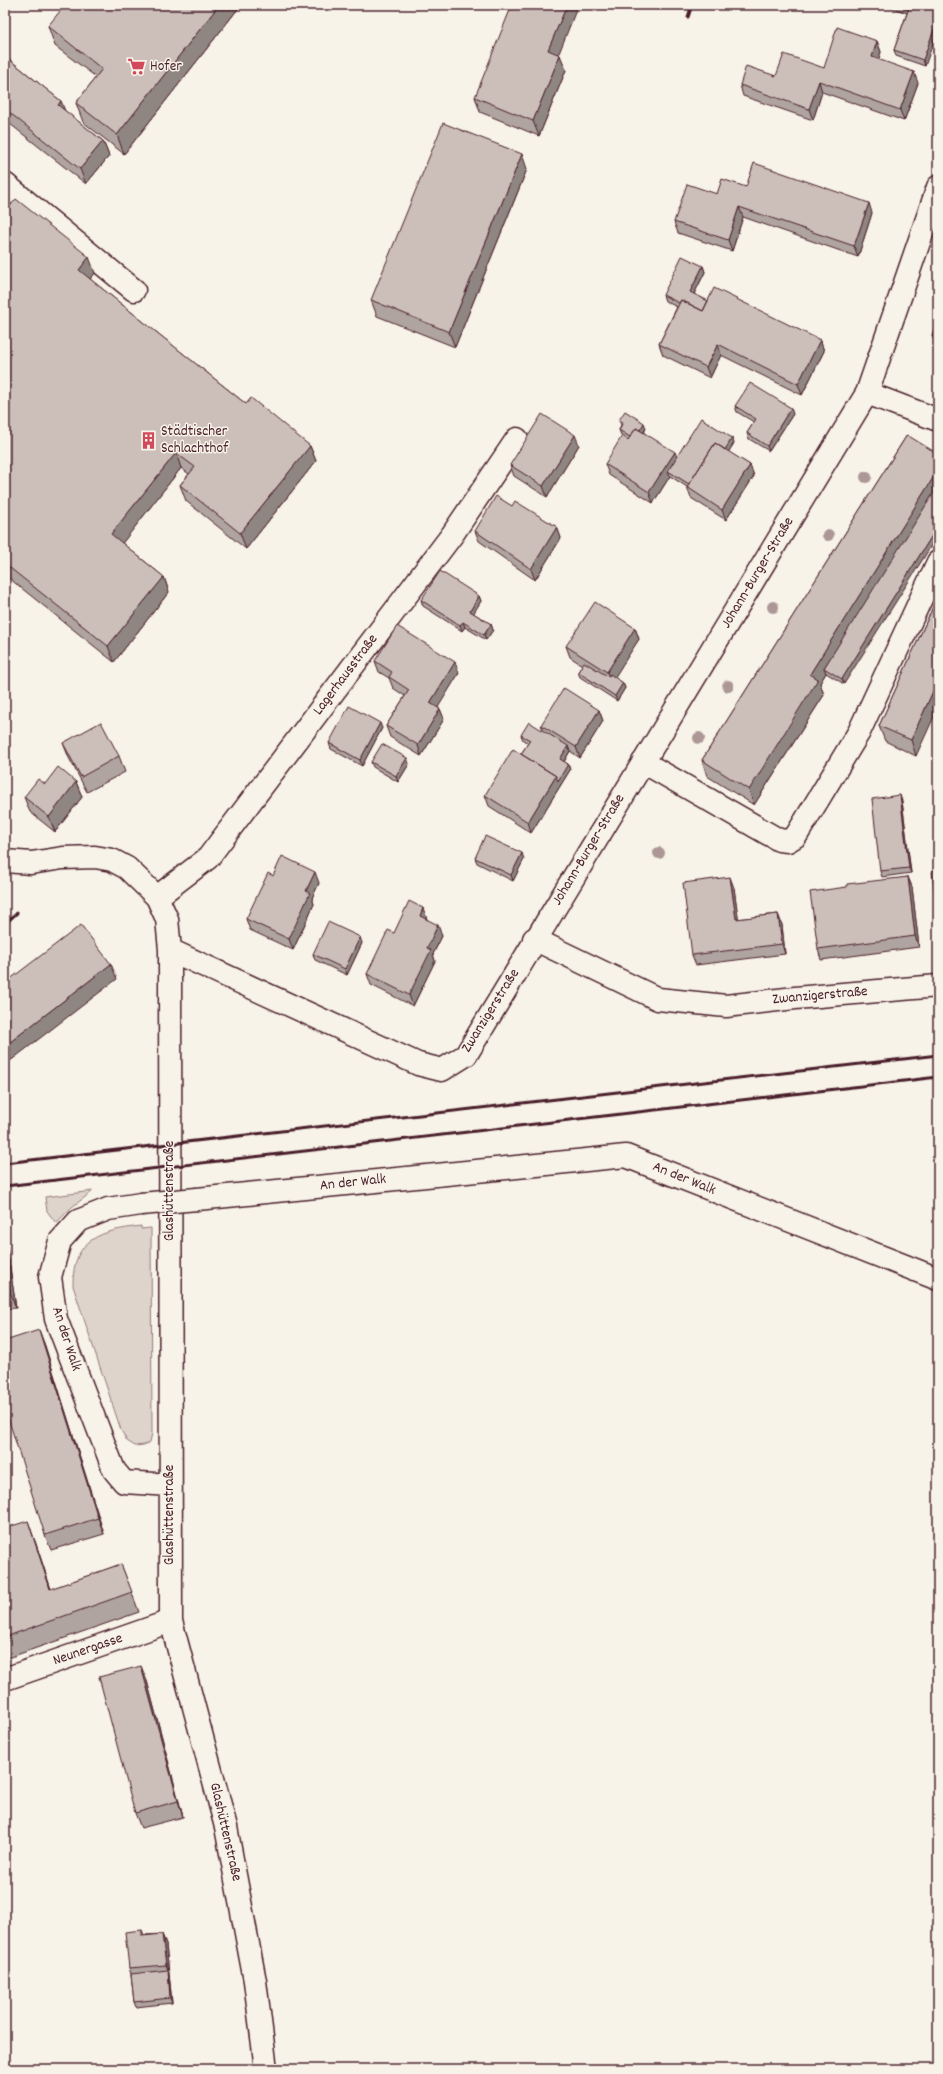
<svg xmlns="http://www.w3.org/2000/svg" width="943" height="2074" viewBox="0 0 943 2074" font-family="Dekko,sans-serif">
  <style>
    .green { fill: #ded4cc; stroke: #947a7c }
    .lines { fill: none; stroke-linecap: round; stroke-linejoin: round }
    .minor-casing { stroke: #4a1f2b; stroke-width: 25 }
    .minor { stroke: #f7f3e8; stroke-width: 22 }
    .rail { stroke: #4a1f2b; stroke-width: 3 }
    .minor-bridge-casing { stroke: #4a1f2b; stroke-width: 25; stroke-linecap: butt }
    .minor-bridge { stroke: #f7f3e8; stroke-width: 22 }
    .tree { fill: #ac9796 }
    .wall { fill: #afa49f; stroke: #4a1f2b }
    .shaded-wall { fill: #8f8682; stroke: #4a1f2b }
    .building { fill: #ccbfb9; stroke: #4a1f2b }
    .labels { text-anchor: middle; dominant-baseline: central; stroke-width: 3; stroke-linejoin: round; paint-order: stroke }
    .poi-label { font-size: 15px; fill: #4a1f2b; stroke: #f7f3e8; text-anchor: start }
    .street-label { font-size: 15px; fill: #4a1f2b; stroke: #f7f3e8 }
  </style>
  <rect width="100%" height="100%" fill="#f7f3e8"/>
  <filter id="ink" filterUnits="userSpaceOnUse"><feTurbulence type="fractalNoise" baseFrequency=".025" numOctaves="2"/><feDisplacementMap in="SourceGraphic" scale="8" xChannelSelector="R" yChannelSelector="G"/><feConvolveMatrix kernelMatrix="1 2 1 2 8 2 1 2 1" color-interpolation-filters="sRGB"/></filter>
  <g filter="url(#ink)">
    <!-- green -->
    <path class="green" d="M 93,1191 L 72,1207 L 56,1223 L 47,1211 L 45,1197 Z
      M 141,1226 L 141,1229 L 151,1228 L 152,1433 L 150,1442 L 144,1445 L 135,1446 L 127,1441 L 121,1430 L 73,1286 C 72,1238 101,1231 141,1226 Z"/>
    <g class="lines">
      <defs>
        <path id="minor" d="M 5,184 L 134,290
          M 867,393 L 938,420
          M 643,762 L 779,840 L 788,841 L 796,836 L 859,732 L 938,562
          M 5,861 L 31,863 L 63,858 L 95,857 L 112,860 L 127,868 L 157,897 L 167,919 L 170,950 L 171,1621 L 226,1827 L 255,1981 L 266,2069
          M 157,897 L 208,858 L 452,535 L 517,439
          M 534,939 L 658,999 L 726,1006 L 795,998 L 938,986
          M 170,950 L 418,1064 L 442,1070 L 466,1055 L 867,393 L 938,187
          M 197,1199 L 626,1156 L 938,1279
          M 141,1204 L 108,1209 L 78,1221 L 60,1241 L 50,1277 L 56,1319 L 114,1470 L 124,1482 L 170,1485
          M 5,1679 L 171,1621"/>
      </defs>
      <!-- minor casing -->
      <use href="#minor" class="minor-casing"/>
      <!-- minor -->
      <use href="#minor" class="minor"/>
      <!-- rail -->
      <path class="rail" d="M 688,17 L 692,5
        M 5,924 L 17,913
        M 5,1163 L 938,1055
        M 5,1186 L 938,1077"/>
      <defs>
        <path id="minor-bridge" d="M 141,1204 L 197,1199"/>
      </defs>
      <!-- minor-bridge casing -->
      <use href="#minor-bridge" class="minor-bridge-casing"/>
      <!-- minor-bridge -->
      <use href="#minor-bridge" class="minor-bridge"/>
    </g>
    <!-- trees -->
    <g class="tree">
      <circle cx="866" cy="477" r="6"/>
      <circle cx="828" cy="535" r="6"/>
      <circle cx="773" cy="607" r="6"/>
      <circle cx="728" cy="686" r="6"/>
      <circle cx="699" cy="738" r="6"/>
      <circle cx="659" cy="853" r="6"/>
    </g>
    <!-- wall -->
    <path class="wall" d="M 241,5 L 124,154 L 83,122 L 76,103 L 96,77 L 55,46 L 48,26 Z
      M 884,5 L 938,5 L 925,66 L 896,56 L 894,50 L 907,13 Z
      M 877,41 L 881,52 L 878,60 L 918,83 L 904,121 L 822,92 L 813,120 L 743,96 L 740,85 L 776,76 L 824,68 Z
      M 559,54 L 566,70 L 539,136 L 480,112 L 475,97 Z
      M 5,56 L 61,101 L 64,110 L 103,141 L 109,156 L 86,184 L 5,120 Z
      M 527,169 L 455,347 L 377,316 L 371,300 Z
      M 746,187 L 872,213 L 858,257 L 743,217 L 732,251 L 678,233 L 674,222 L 717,194 Z
      M 5,212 L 95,273 L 90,279 L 246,404 L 310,446 L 316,461 L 246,549 L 186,501 L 180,485 L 189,474 L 181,468 L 122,543 L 164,577 L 169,592 L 114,662 L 5,575 Z
      M 703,266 L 705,272 L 694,294 L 708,301 L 820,340 L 824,351 L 802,395 L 721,355 L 710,378 L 663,355 L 659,344 L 677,307 L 665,301 L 663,295 Z
      M 932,335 L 938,337 L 938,347 L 936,346 Z
      M 735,406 L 793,414 L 769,451 L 749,439 L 747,433 L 754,422 L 737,412 Z
      M 619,420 L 646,428 L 644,433 L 676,457 L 734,443 L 728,452 L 750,465 L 754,476 L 726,520 L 691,498 L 687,487 L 670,476 L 653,503 L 609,475 L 605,464 L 628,440 L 621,435 L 619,430 L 621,425 Z
      M 907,435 L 844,684 L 826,673 L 820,683 L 824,695 L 754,805 L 707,776 L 702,760 Z
      M 579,445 L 547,497 L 514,476 L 510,465 Z
      M 512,506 L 557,527 L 561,538 L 535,580 L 479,541 L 475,531 Z
      M 479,596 L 481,601 L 473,613 L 491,624 L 493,630 L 486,640 L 465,627 L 462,631 L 423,606 L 421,600 Z
      M 938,596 L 916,756 L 885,741 L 879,726 Z
      M 635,628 L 639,639 L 614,677 L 623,683 L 625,688 L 617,701 L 580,677 L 578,672 L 582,665 L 570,657 L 566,646 Z
      M 375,661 L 459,673 L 437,707 L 440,709 L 444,719 L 421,756 L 390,737 L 386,726 L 405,696 L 393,688 L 389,678 L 379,672 Z
      M 599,710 L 603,721 L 580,758 L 570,751 L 564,762 L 568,764 L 570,770 L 531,833 L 489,806 L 485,795 L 521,754 L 528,743 L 523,740 L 521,735 L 543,730 L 541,725 Z
      M 382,728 L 362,766 L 331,749 L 329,743 Z
      M 63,743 L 119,756 L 125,772 L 87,792 L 69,758 Z
      M 407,758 L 409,764 L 398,782 L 373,767 L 371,762 Z
      M 76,782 L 82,797 L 55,832 L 30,812 L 24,797 L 45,784 Z
      M 938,795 L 938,838 L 936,833 Z
      M 902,801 L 911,873 L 882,877 L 880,871 Z
      M 475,858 L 524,859 L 513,881 L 477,863 Z
      M 273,876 L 319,883 L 312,898 L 314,904 L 293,950 L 250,930 L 246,919 Z
      M 908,877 L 912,887 L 919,947 L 821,960 L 818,949 L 847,887 Z
      M 734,888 L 738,919 L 778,914 L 782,925 L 785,954 L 696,965 L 692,955 Z
      M 427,919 L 442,936 L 433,954 L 435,961 L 413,1006 L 371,985 L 367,974 L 394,933 Z
      M 362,943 L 347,975 L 315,960 L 313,954 Z
      M 5,1237 L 6,1241 L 16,1308 L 5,1309 Z
      M 39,1330 L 45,1346 L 104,1534 L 51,1550 L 45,1535 Z
      M 5,1528 L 35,1541 L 51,1589 L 121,1564 L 139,1612 L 5,1659 Z
      M 147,1681 L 183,1817 L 141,1828 L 135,1813 Z
      M 142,1930 L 144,1935 L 162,1934 L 166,1945 L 172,2003 L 136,2007 L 134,2002 L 131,1974 L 129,1968 Z"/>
    <!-- shaded-wall -->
    <path class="shaded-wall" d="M 219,5 L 241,5 L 124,154 L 117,135 Z
      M 567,5 L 578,5 L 554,66 L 548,50 Z
      M 907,5 L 914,5 L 911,15 Z
      M 938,18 L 938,29 L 925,66 L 923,60 Z
      M 877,41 L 881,52 L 876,68 L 872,57 Z
      M 560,55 L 566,70 L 539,136 L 533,121 Z
      M 914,72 L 918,83 L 904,121 L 900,110 Z
      M 819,81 L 822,92 L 813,120 L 809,109 Z
      M 61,101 L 67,116 L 58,105 Z
      M 103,141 L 109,156 L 86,184 L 80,169 Z
      M 522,154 L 527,169 L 455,347 L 449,332 Z
      M 869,203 L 872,213 L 858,257 L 854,246 Z
      M 739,207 L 743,217 L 732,251 L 728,240 Z
      M 89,257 L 95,273 L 84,286 L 79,270 Z
      M 703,266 L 705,272 L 692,298 L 690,292 Z
      M 820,340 L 824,351 L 802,395 L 798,384 Z
      M 718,344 L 721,355 L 710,378 L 706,367 Z
      M 791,408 L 793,414 L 769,451 L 767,446 Z
      M 644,423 L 646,428 L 636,445 L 634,439 Z
      M 575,435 L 579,445 L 547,497 L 543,486 Z
      M 732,438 L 734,443 L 725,458 L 723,452 Z
      M 310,446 L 316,461 L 246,549 L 240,533 Z
      M 675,452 L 679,463 L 668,471 L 670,476 L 653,503 L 649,492 Z
      M 176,453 L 181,468 L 117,550 L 111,534 Z
      M 750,465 L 754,476 L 726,520 L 722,510 Z
      M 938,470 L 938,495 L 824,668 L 826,673 L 820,683 L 824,695 L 754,805 L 749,790 L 810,674 Z
      M 938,526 L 938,535 L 844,684 L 842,679 Z
      M 557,527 L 561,538 L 535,580 L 531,569 Z
      M 164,577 L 169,592 L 114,662 L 108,646 Z
      M 479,596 L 481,601 L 472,616 L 470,611 Z
      M 463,622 L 465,627 L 462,631 L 460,625 Z
      M 491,624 L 493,630 L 486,640 L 484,635 Z
      M 635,628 L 639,639 L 611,683 L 607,672 Z
      M 455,662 L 459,673 L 434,714 L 430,703 Z
      M 938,680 L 938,708 L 916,756 L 911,740 Z
      M 623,683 L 625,688 L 617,701 L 615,696 Z
      M 440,709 L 444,719 L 421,756 L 418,745 Z
      M 599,710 L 603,721 L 580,758 L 576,747 Z
      M 380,723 L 382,728 L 362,766 L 360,760 Z
      M 568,746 L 570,751 L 562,765 L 560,759 Z
      M 407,758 L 409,764 L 398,782 L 396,776 Z
      M 568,764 L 570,770 L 531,833 L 528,822 L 556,776 Z
      M 76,782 L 82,797 L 55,832 L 49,817 Z
      M 900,795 L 902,801 L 911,873 L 909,868 Z
      M 522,853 L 524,859 L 513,881 L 511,875 Z
      M 315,872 L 319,883 L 312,898 L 314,904 L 293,950 L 289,939 L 306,891 Z
      M 730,877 L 734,888 L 740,930 L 736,919 Z
      M 908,877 L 912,887 L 919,947 L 915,936 Z
      M 423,908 L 427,919 L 424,927 L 420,916 Z
      M 778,914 L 782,925 L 785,954 L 782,944 Z
      M 438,925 L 442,936 L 433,954 L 435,961 L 413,1006 L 409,995 L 427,948 Z
      M 360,937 L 362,943 L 347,975 L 345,969 Z
      M 111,964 L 117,979 L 5,1065 L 5,1046 Z
      M 5,1237 L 6,1241 L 16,1308 L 10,1292 L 5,1256 Z
      M 39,1330 L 45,1346 L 104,1534 L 98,1518 Z
      M 28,1521 L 35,1541 L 57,1609 L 50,1589 Z
      M 141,1666 L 147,1681 L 183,1817 L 178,1801 Z
      M 162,1934 L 166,1945 L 172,2003 L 170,1998 L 168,1970 L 166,1965 Z"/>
    <!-- building -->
    <path class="building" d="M 65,5 L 219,5 L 117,135 L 76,103 L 102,69 L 48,26 Z
      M 512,5 L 567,5 L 548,50 L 560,55 L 533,121 L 475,97 Z
      M 910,5 L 938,5 L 938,18 L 923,60 L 894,50 Z
      M 837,27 L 877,41 L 872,57 L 914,72 L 900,110 L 819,81 L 809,109 L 740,85 L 746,66 L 776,76 L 784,54 L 824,68 Z
      M 5,56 L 61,101 L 58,105 L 103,141 L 80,169 L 5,109 Z
      M 443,123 L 522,154 L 449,332 L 371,300 Z
      M 754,163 L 869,203 L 854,246 L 739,207 L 728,240 L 674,222 L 687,184 L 717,194 L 722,179 L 746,187 Z
      M 16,199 L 89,257 L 79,270 L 246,404 L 251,398 L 310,446 L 240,533 L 180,485 L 195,467 L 176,453 L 111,534 L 164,577 L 108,646 L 5,564 L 5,212 Z
      M 682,256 L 703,266 L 690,292 L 708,301 L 703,311 L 681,300 L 679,303 L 663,295 Z
      M 714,288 L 820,340 L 798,384 L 718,344 L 706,367 L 659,344 L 681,300 L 703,311 Z
      M 938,318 L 938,337 L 932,335 Z
      M 750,383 L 791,408 L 767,446 L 747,433 L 756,419 L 735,406 Z
      M 625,411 L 644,423 L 640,430 L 636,428 L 630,437 L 619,430 L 623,422 L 619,420 Z
      M 542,414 L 575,435 L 543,486 L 510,465 Z
      M 701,418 L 732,438 L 725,450 L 715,443 L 689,484 L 668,471 Z
      M 636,428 L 675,452 L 649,492 L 605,464 L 622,436 L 628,440 Z
      M 907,435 L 938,454 L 938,470 L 810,674 L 818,679 L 749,790 L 702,760 Z
      M 715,443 L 750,465 L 722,510 L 687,487 Z
      M 938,486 L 938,526 L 842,679 L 824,668 Z
      M 496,496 L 512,506 L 515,501 L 557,527 L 531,569 L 475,531 Z
      M 440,571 L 479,596 L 470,611 L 491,624 L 484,635 L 463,622 L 460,625 L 421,600 Z
      M 938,596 L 938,680 L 911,740 L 879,726 Z
      M 595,602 L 635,628 L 607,672 L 566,646 Z
      M 397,626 L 455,662 L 430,703 L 440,709 L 418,745 L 386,726 L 409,690 L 389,677 L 392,672 L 375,661 Z
      M 584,662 L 609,677 L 610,674 L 623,683 L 615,696 L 578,672 Z
      M 564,688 L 599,710 L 576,747 L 541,725 Z
      M 349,706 L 380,723 L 360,760 L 329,743 Z
      M 101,722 L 119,756 L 81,777 L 63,743 Z
      M 529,722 L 568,746 L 560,759 L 568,764 L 558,781 L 556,776 L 521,754 L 530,740 L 521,735 Z
      M 382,744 L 407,758 L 396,776 L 371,762 Z
      M 513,749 L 556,776 L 528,822 L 485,795 Z
      M 58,767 L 76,782 L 49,817 L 24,797 L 38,779 L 45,784 Z
      M 900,795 L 909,868 L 880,871 L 872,799 Z
      M 935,795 L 938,795 L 938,833 L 936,833 Z
      M 485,836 L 522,853 L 511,875 L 475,858 Z
      M 282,856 L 315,872 L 306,891 L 310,893 L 289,939 L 246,919 L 268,873 L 273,876 Z
      M 938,870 L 938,922 L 932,871 Z
      M 730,877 L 736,919 L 778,914 L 782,944 L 692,955 L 683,883 Z
      M 908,877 L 915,936 L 818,949 L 810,892 L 847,887 L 847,884 Z
      M 409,901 L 423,908 L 420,916 L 438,925 L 427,948 L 431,950 L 409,995 L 367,974 L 388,930 L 394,933 Z
      M 328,922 L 360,937 L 345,969 L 313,954 Z
      M 81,925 L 111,964 L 5,1046 L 5,983 Z
      M 5,1256 L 10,1292 L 5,1293 Z
      M 39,1330 L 98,1518 L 45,1535 L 5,1408 L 5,1341 Z
      M 28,1521 L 50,1589 L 121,1564 L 132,1592 L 5,1637 L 5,1528 Z
      M 141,1666 L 178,1801 L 135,1813 L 99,1677 Z
      M 142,1930 L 142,1936 L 162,1934 L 166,1965 L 129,1968 L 125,1932 Z
      M 168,1970 L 170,1998 L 134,2002 L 131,1974 Z"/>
  </g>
  <!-- icons -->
  <defs>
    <symbol id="supermarket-bare" viewBox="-9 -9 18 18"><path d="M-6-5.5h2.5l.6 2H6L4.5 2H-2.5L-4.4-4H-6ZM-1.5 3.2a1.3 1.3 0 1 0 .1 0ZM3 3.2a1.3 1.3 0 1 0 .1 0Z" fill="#d1495b" stroke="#f7f3e8" stroke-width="2.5" paint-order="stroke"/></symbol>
    <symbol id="building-bare" viewBox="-9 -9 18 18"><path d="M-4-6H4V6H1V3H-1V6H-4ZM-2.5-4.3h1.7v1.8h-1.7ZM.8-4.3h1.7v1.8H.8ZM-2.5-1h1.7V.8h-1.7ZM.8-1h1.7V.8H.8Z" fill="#d1495b" stroke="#f7f3e8" stroke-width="2.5" paint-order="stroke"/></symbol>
  </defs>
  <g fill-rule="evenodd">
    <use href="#supermarket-bare" x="124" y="54" width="25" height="25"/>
    <use href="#building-bare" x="136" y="428" width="25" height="25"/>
  </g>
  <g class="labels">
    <!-- poi labels -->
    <g class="poi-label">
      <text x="150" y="67">Hofer</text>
      <text x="161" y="432">Städtischer<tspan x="161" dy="17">Schlachthof</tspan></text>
    </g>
    <!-- street labels -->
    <g class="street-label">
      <text transform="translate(758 573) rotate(-59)">Johann-Burger-Straße</text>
      <text transform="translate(346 675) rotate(-53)">Lagerhausstraße</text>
      <text transform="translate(589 850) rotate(-59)">Johann-Burger-Straße</text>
      <text transform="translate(820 996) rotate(-5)">Zwanzigerstraße</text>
      <text transform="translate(491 1011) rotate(-58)">Zwanzigerstraße</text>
      <text transform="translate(684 1179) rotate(22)">An der Walk</text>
      <text transform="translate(353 1183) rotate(-6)">An der Walk</text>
      <text transform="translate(170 1191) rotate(-90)">Glashüttenstraße</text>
      <text transform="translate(66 1339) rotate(72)">An der Walk</text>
      <text transform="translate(170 1515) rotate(-90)">Glashüttenstraße</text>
      <text transform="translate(88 1650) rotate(-19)">Neunergasse</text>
      <text transform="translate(225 1832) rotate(77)">Glashüttenstraße</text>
    </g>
  </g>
  <!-- margin -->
  <rect width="943" height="2074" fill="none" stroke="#f7f3e8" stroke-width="20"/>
  <rect x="10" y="10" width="923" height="2054" fill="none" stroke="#4a1f2b" stroke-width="1.5" filter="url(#ink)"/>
</svg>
